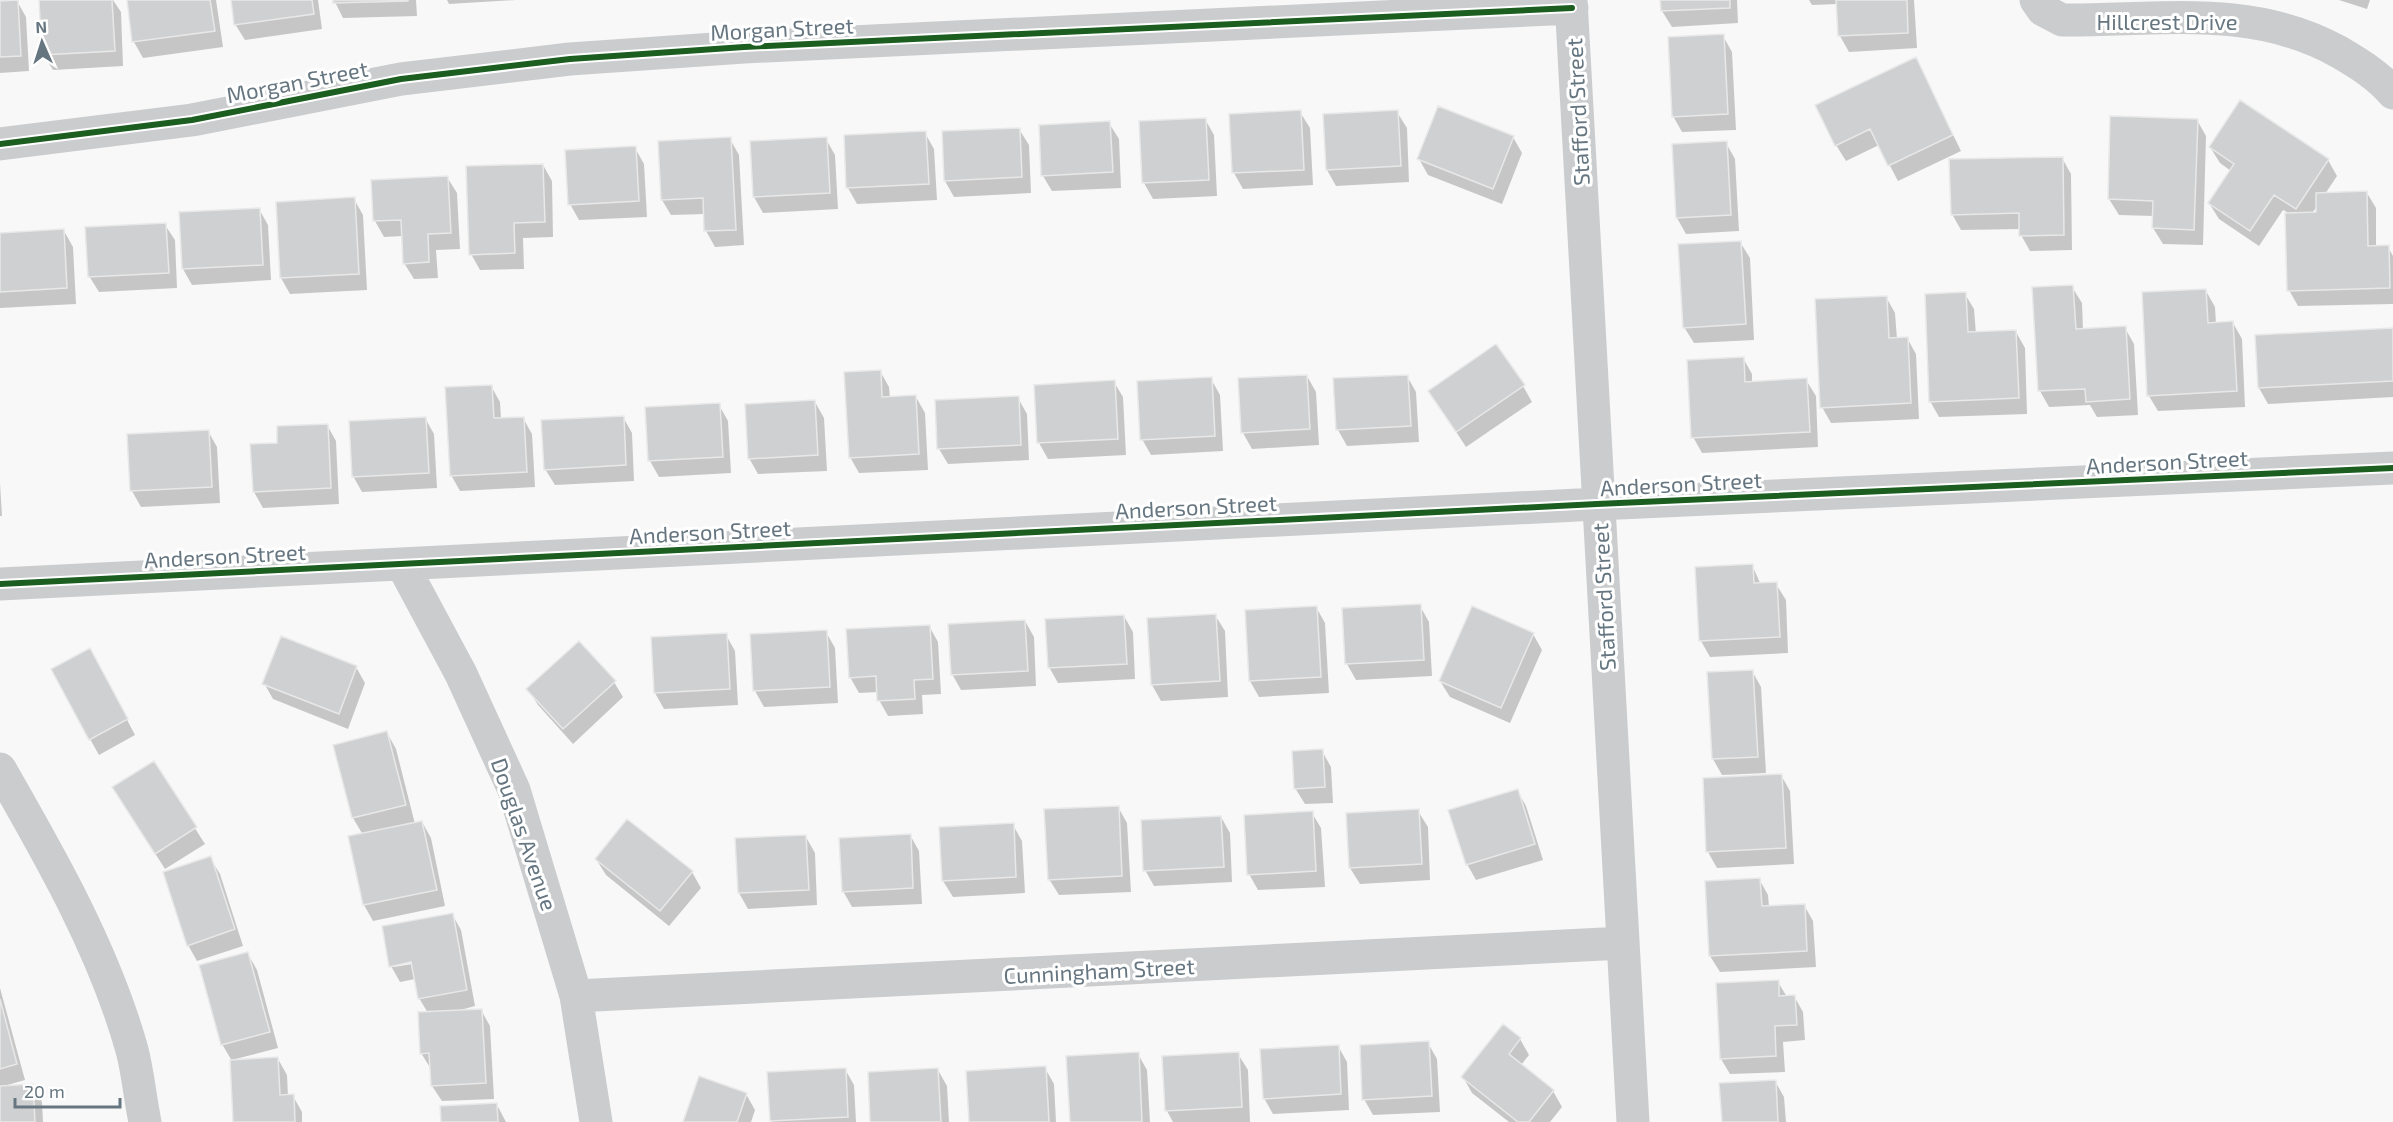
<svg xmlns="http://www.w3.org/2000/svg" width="2393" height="1122" viewBox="0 0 2393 1122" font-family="'Exo 2',sans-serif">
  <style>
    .shadow { fill: #0003; fill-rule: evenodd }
    .building { fill: #cfd0d1; stroke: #e8e8e8; stroke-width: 1.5 }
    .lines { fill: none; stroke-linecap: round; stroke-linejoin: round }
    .minor { stroke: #cbcccd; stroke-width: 33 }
    .cycleway-casing { stroke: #fff; stroke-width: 10 }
    .cycleway { stroke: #1b5e20; stroke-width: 6 }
    .labels { text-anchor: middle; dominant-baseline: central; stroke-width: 6; stroke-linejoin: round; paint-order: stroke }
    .street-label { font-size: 22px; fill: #667680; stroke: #fff }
  </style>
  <rect width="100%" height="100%" fill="#f8f8f8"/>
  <!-- shadow -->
  <path class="shadow" d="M 41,0 L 113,0 L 121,12 L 123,66 L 53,70 L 43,54 Z
    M 128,0 L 216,0 L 223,47 L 143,58 L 134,42 Z
    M 232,0 L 318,0 L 322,29 L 245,40 L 235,24 Z
    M 334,0 L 416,0 L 417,16 L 343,18 Z
    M 447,0 L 516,0 L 449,4 Z
    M 1662,0 L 1737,0 L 1738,23 L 1672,27 L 1662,11 Z
    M 1809,0 L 1914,0 L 1917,48 L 1849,52 L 1840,36 L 1838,4 L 1812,5 Z
    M 2339,0 L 2370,0 L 2367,9 Z
    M 17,1 L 26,17 L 29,71 L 0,73 L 0,2 Z
    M 1723,36 L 1732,52 L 1736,130 L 1682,132 L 1673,116 Z
    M 1924,75 L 1961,151 L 1898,181 L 1879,145 L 1846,161 L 1836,145 Z
    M 1300,112 L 1310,128 L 1313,185 L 1243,189 L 1234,173 L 1231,115 Z
    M 1397,112 L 1407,128 L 1409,182 L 1336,186 L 1327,170 Z
    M 1205,119 L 1214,135 L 1217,196 L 1153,199 L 1144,183 L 1141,122 Z
    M 2197,120 L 2206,136 L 2203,245 L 2163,244 L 2153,228 L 2154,216 L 2119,215 L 2109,199 Z
    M 1109,123 L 1119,139 L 1121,188 L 1052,191 L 1043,176 Z
    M 1019,129 L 1029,145 L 1031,193 L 954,197 L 945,181 Z
    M 925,133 L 934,149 L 937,200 L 857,204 L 848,188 L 845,137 Z
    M 1513,137 L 1522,153 L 1502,204 L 1428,175 L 1419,159 Z
    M 730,139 L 739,155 L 744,245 L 715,247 L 706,231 L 705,214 L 671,215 L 662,200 Z
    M 826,139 L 835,155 L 838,209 L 763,213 L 754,197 L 751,143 Z
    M 1726,143 L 1735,159 L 1739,231 L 1686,234 L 1677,218 Z
    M 2210,147 L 2328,160 L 2337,176 L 2325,194 L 2367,193 L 2376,208 L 2376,247 L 2388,247 L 2393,256 L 2393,304 L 2298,306 L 2289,290 L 2287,212 L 2283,210 L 2259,246 L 2219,219 L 2209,203 L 2231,171 L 2220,163 ZM 2318,205 L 2318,213 L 2312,213 Z
    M 635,148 L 644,164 L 647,217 L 579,220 L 570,204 Z
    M 2062,158 L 2071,174 L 2072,250 L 2030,251 L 2021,235 L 2021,229 L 1961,230 L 1952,214 Z
    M 543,165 L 552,181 L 553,237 L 523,238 L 524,269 L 480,270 L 471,254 Z
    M 447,177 L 457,193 L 460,249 L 436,250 L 438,278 L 414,279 L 404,263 L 403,236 L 384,237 L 375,221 L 373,181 Z
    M 354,199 L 363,215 L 367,290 L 290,294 L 281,278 L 277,203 Z
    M 259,209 L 268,225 L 271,280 L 192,285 L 183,269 Z
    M 165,225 L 175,240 L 177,288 L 99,292 L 89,276 Z
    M 64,231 L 73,247 L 76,304 L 0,308 L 0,234 Z
    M 1740,242 L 1750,258 L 1754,340 L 1694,343 L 1684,327 Z
    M 2072,287 L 2082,303 L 2083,330 L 2125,328 L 2134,344 L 2138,415 L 2097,417 L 2090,405 L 2049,407 L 2040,391 Z
    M 2206,291 L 2215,307 L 2216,324 L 2233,323 L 2242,339 L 2245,407 L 2158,411 L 2149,396 Z
    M 1965,294 L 1974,309 L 1976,334 L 2016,332 L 2025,348 L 2027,414 L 1939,417 L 1930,401 Z
    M 1886,297 L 1895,313 L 1897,339 L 1907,338 L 1916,354 L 1919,419 L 1831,423 L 1822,407 Z
    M 2393,330 L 2393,397 L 2268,404 L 2259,388 L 2256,337 Z
    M 1743,358 L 1752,374 L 1752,383 L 1806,380 L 1816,396 L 1818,447 L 1702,453 L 1693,437 Z
    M 880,371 L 889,387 L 890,398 L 916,397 L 925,413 L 928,470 L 859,473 L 850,457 Z
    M 1307,376 L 1316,392 L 1319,445 L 1252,449 L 1243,433 Z
    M 1407,376 L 1416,392 L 1419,442 L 1347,446 L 1338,430 L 1335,380 Z
    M 1211,379 L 1220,395 L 1223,451 L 1151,455 L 1142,439 Z
    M 1114,382 L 1123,397 L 1126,455 L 1048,459 L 1039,443 Z
    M 491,386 L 500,402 L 501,419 L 523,418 L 532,434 L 535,487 L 460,491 L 451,475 Z
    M 1523,386 L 1532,402 L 1466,447 L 1430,392 Z
    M 1018,398 L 1027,414 L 1029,460 L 948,464 L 939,449 Z
    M 815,402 L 824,418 L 827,471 L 758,474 L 749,458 Z
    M 719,405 L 728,421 L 731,473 L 659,477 L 650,461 Z
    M 623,417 L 632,433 L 634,481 L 555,485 L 545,469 Z
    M 425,418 L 434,434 L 437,488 L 362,492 L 353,476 Z
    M 327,425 L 336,441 L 339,504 L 263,508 L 254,492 L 252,446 L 279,444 Z
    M 208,431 L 217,447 L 220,503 L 141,507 L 132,491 Z
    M 0,483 L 2,516 L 0,516 Z
    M 1752,565 L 1761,585 L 1776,584 L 1786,600 L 1788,653 L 1710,657 L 1701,641 Z
    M 1420,606 L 1429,622 L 1432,676 L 1356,680 L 1347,664 L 1344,610 Z
    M 1316,607 L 1325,623 L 1329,693 L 1259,697 L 1250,681 Z
    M 1215,615 L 1225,631 L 1228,697 L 1161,701 L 1152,685 Z
    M 1124,616 L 1133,632 L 1135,679 L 1058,683 L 1049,667 Z
    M 1025,621 L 1034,637 L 1036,686 L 961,690 L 952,674 Z
    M 929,626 L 938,642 L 941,694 L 922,695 L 923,714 L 888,716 L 879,700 L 878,692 L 859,693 L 850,677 Z
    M 826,632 L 835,648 L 838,703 L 764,707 L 755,691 L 752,636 Z
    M 1533,634 L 1542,650 L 1510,723 L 1450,697 L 1440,681 Z
    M 726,635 L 735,651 L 738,705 L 664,709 L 655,693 Z
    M 99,666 L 135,735 L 99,755 L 90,739 Z
    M 356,667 L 365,683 L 348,729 L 273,699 L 264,683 Z
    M 1752,671 L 1761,687 L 1766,773 L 1722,775 L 1713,759 Z
    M 614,682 L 623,697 L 573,744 L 538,705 L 528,689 Z
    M 387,733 L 396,749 L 415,824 L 422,822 L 431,838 L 445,906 L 373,921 L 364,905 L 350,837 L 363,835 L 353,818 L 335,746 Z
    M 1322,751 L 1331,767 L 1333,803 L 1305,804 L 1295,788 Z
    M 153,763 L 205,844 L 165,869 L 123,803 Z
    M 1781,775 L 1790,791 L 1794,864 L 1717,868 L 1708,852 Z
    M 1517,790 L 1526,806 L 1543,860 L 1476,880 L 1467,864 Z
    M 1118,807 L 1127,823 L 1131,892 L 1059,895 L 1049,879 Z
    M 1418,811 L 1428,827 L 1430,880 L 1360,884 L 1350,868 Z
    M 1312,813 L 1321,828 L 1325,887 L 1258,890 L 1249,874 Z
    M 1221,817 L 1230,833 L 1232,882 L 1154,886 L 1145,870 Z
    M 1013,825 L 1022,841 L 1025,893 L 953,897 L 943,881 L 941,829 Z
    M 910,835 L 919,851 L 922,904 L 852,907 L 843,891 Z
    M 806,837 L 815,853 L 817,905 L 748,909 L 739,893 Z
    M 210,858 L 220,874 L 243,946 L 197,961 L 188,945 Z
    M 596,859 L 692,872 L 701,888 L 669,926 L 606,875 Z
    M 1759,879 L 1768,895 L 1769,907 L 1804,905 L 1813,921 L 1816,967 L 1720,972 L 1710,956 L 1707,882 Z
    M 452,914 L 461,930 L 475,1006 L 453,1012 L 481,1010 L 490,1026 L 494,1099 L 442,1101 L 432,1086 L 431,1069 L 421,1053 L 428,1013 L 419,998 L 415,979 L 400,982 L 391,966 ZM 418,960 L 418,963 L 394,967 L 394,964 Z
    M 248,954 L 257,970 L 278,1048 L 232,1060 L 278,1059 L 287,1075 L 288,1096 L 293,1096 L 302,1112 L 302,1122 L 235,1122 L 232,1061 L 222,1044 Z
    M 1778,982 L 1787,997 L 1794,996 L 1803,1012 L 1805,1040 L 1783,1042 L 1785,1072 L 1730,1074 L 1721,1059 Z
    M 0,988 L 25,1080 L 4,1086 L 33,1086 L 42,1102 L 43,1122 L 0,1122 Z
    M 1520,1039 L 1529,1055 L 1521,1065 L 1553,1091 L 1562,1107 L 1550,1122 L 1509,1122 L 1472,1093 L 1463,1077 Z
    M 1428,1043 L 1437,1059 L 1440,1112 L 1373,1115 L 1364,1099 Z
    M 1338,1046 L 1347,1062 L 1349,1110 L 1273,1114 L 1264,1098 Z
    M 1138,1054 L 1147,1070 L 1150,1122 L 1071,1122 Z
    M 1238,1054 L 1248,1070 L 1250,1122 L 1173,1122 L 1167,1111 Z
    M 1045,1068 L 1054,1084 L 1056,1122 L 971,1122 Z
    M 845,1069 L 854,1085 L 856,1122 L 772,1122 L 769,1073 Z
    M 938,1070 L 947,1086 L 949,1122 L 872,1122 Z
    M 1775,1081 L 1784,1097 L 1786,1122 L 1723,1122 Z
    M 746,1094 L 755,1110 L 751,1122 L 684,1122 Z
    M 497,1105 L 506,1122 L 442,1122 Z"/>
  <!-- building -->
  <path class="building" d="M 18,0 L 21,56 L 0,57 L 0,1 Z
    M 39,0 L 112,0 L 115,51 L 42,55 Z
    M 127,0 L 210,0 L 215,31 L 132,42 Z
    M 231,0 L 312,0 L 314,14 L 234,25 Z
    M 333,0 L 408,0 L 408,1 L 333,3 Z
    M 1660,0 L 1730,0 L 1730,8 L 1661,11 Z
    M 1836,0 L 1907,0 L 1908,33 L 1838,36 Z
    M 1724,34 L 1728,114 L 1672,117 L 1668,37 Z
    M 1916,57 L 1953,135 L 1888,166 L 1870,129 L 1835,146 L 1815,105 Z
    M 2240,100 L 2329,159 L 2296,209 L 2274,195 L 2250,231 L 2208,203 L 2234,164 L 2209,147 Z
    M 1438,106 L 1514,136 L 1493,189 L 1417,159 Z
    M 1301,110 L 1304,170 L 1232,173 L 1229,114 Z
    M 1398,110 L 1401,166 L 1326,170 L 1323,114 Z
    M 2110,116 L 2198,119 L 2194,230 L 2152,228 L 2153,201 L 2108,199 Z
    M 1206,118 L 1209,180 L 1142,183 L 1139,121 Z
    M 1110,121 L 1113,172 L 1041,176 L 1039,125 Z
    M 1020,128 L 1022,177 L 944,181 L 942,131 Z
    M 926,131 L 929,184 L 846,188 L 844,135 Z
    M 731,137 L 736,230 L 704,231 L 703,198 L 661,200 L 658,141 Z
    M 827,137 L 830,193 L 753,197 L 750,141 Z
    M 1727,141 L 1731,215 L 1676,218 L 1672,144 Z
    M 636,146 L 639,201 L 568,205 L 565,150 Z
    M 2063,157 L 2064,235 L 2019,236 L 2019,213 L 1951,215 L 1949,159 Z
    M 543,164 L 545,222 L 514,223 L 515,253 L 469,255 L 466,166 Z
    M 448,176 L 451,233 L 428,234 L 429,262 L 403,264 L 401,220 L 373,221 L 371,180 Z
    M 2367,191 L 2368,246 L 2389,245 L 2390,288 L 2287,291 L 2285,213 L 2316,212 L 2316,193 Z
    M 355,197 L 359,274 L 280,278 L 276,202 Z
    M 260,208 L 263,265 L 182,269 L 179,212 Z
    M 166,223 L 169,273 L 88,277 L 85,227 Z
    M 64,229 L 67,288 L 0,292 L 0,233 Z
    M 1741,241 L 1746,324 L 1683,328 L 1678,244 Z
    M 2073,285 L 2076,329 L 2126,326 L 2130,399 L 2086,402 L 2085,389 L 2038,391 L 2032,287 Z
    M 2206,289 L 2208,323 L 2233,321 L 2237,391 L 2147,396 L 2142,292 Z
    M 1966,292 L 1968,332 L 2016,330 L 2019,398 L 1929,402 L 1925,294 Z
    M 1887,296 L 1889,338 L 1908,337 L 1911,403 L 1820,408 L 1815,299 Z
    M 2393,328 L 2393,381 L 2258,388 L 2255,335 Z
    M 1496,344 L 1525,385 L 1456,432 L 1428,391 Z
    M 1744,357 L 1745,382 L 1807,378 L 1810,432 L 1691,438 L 1687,360 Z
    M 881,370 L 882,397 L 916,395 L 919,454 L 849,458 L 844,372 Z
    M 1307,375 L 1310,429 L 1241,433 L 1238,378 Z
    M 1408,375 L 1411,426 L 1336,430 L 1333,378 Z
    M 1212,377 L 1215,436 L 1140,440 L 1137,381 Z
    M 1115,380 L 1118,439 L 1037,443 L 1034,385 Z
    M 492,385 L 494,418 L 524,417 L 527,472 L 450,476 L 445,387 Z
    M 1019,396 L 1021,445 L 937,449 L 935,400 Z
    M 815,400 L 818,455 L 748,459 L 745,404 Z
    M 720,403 L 723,457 L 648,461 L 645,407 Z
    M 624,416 L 626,465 L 544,470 L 541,420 Z
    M 426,417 L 429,473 L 352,477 L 349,421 Z
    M 328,424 L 331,488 L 253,492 L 250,444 L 277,443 L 277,426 Z
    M 209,430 L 212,487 L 130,491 L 127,434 Z
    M 1753,564 L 1754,583 L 1777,582 L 1780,637 L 1699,641 L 1695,567 Z
    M 1421,604 L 1424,660 L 1345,664 L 1342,608 Z
    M 1317,606 L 1321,677 L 1249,681 L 1245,610 Z
    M 1472,606 L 1534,633 L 1501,708 L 1439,681 Z
    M 1216,614 L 1220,681 L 1151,685 L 1147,618 Z
    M 1124,615 L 1127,664 L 1048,668 L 1045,619 Z
    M 1025,620 L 1028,671 L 951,675 L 948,624 Z
    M 930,625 L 933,679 L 914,680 L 915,699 L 877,701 L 876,676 L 849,678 L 846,629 Z
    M 827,630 L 830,687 L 753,691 L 750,634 Z
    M 727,633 L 730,689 L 654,693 L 651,637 Z
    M 281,636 L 357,666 L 339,714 L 262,684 Z
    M 579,641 L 616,681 L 563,729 L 526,689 Z
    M 90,648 L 128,719 L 89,740 L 51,669 Z
    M 1753,670 L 1758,757 L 1712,759 L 1707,672 Z
    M 387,731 L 406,805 L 352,818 L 333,745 Z
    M 1323,749 L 1325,787 L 1294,789 L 1292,751 Z
    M 154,761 L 197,827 L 155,854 L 112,787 Z
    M 1782,774 L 1786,848 L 1706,852 L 1703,778 Z
    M 1518,789 L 1535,844 L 1466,865 L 1448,810 Z
    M 1119,806 L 1122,876 L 1048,880 L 1044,809 Z
    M 1419,809 L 1422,864 L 1349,868 L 1346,813 Z
    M 1313,811 L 1316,871 L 1247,875 L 1244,815 Z
    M 1221,816 L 1224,867 L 1143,871 L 1141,820 Z
    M 627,819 L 693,871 L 660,911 L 595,859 Z
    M 422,821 L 437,890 L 363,905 L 348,836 Z
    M 1014,823 L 1016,877 L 942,881 L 939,827 Z
    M 911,834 L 913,888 L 842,892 L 839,838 Z
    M 806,835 L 809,890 L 738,893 L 735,838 Z
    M 211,856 L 235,929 L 187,946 L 163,872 Z
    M 1760,878 L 1762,906 L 1805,904 L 1807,951 L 1709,956 L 1705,881 Z
    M 453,913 L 467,990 L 418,999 L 411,962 L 389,967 L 382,926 Z
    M 248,952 L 270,1032 L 221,1045 L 199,965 Z
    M 1779,980 L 1779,996 L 1795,995 L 1797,1025 L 1775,1026 L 1776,1056 L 1720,1059 L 1716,983 Z
    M 0,999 L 17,1064 L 0,1069 Z
    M 482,1009 L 486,1083 L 431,1086 L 429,1053 L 420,1054 L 418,1012 Z
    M 1503,1024 L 1521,1038 L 1509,1054 L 1554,1090 L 1529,1122 L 1518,1122 L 1461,1077 Z
    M 1429,1041 L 1432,1096 L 1362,1100 L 1360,1045 Z
    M 1339,1045 L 1341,1094 L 1263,1099 L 1260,1049 Z
    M 1139,1052 L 1142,1122 L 1070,1122 L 1066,1056 Z
    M 1239,1052 L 1242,1107 L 1165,1111 L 1162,1056 Z
    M 278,1057 L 280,1095 L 294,1094 L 295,1122 L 233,1122 L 230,1060 Z
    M 1046,1066 L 1049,1122 L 969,1122 L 966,1071 Z
    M 846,1068 L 848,1117 L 770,1121 L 767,1072 Z
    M 938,1068 L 941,1122 L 870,1122 L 868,1072 Z
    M 699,1076 L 747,1093 L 737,1122 L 683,1122 Z
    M 1776,1080 L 1778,1122 L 1722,1122 L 1719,1083 Z
    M 33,1084 L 35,1122 L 0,1122 L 0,1086 Z
    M 497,1103 L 498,1122 L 441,1122 L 440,1106 Z"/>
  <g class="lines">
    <!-- minor -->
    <path class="minor" d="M 1571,0 L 1633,1122
      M 2036,0 L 2043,10 L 2062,20 C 2158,21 2252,3 2339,52 C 2359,64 2378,75 2393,93
      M 0,144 L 192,120 L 401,79 L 570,59 L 744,47 L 1572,8
      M 402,564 L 461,674 L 514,790 L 576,996 L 596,1122
      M 0,584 L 1597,504 L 2393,468
      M 0,769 C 51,858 104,950 132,1050 C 138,1073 140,1098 145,1122
      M 576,996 L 1623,943"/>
    <defs>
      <path id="cycleway" d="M 0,144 L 192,120 L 401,79 L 570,59 L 744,47 L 1572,8
        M 0,584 L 1597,504 L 2393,468"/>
    </defs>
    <!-- cycleway casing -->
    <use href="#cycleway" class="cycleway-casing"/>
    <!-- cycleway -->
    <use href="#cycleway" class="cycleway"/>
  </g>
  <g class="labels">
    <!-- street labels -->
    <g class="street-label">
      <text x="2167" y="21">Hillcrest Drive</text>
      <text transform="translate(782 28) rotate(-3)">Morgan Street</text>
      <text transform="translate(297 81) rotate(-11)">Morgan Street</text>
      <text transform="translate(1577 112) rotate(-93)">Stafford Street</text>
      <text transform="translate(2167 461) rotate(-3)">Anderson Street</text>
      <text transform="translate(1681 483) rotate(-3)">Anderson Street</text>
      <text transform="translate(1196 506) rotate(-3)">Anderson Street</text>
      <text transform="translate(710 531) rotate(-3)">Anderson Street</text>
      <text transform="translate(225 555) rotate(-3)">Anderson Street</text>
      <text transform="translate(1603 597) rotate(-93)">Stafford Street</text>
      <text transform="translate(525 834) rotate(71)">Douglas Avenue</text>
      <text transform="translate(1099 970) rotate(-3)">Cunningham Street</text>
    </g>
  </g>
  <!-- north arrow -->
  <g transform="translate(42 42) rotate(357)" stroke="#ffffff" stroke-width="4.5" paint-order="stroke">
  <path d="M0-4.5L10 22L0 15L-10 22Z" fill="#667680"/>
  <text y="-9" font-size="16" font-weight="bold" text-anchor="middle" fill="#667680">N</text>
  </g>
  <!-- scale -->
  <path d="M15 1098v9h105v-9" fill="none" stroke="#667680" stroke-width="3"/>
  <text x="24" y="1098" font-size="18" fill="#667680" stroke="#ffffff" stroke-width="4.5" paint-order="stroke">20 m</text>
</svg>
